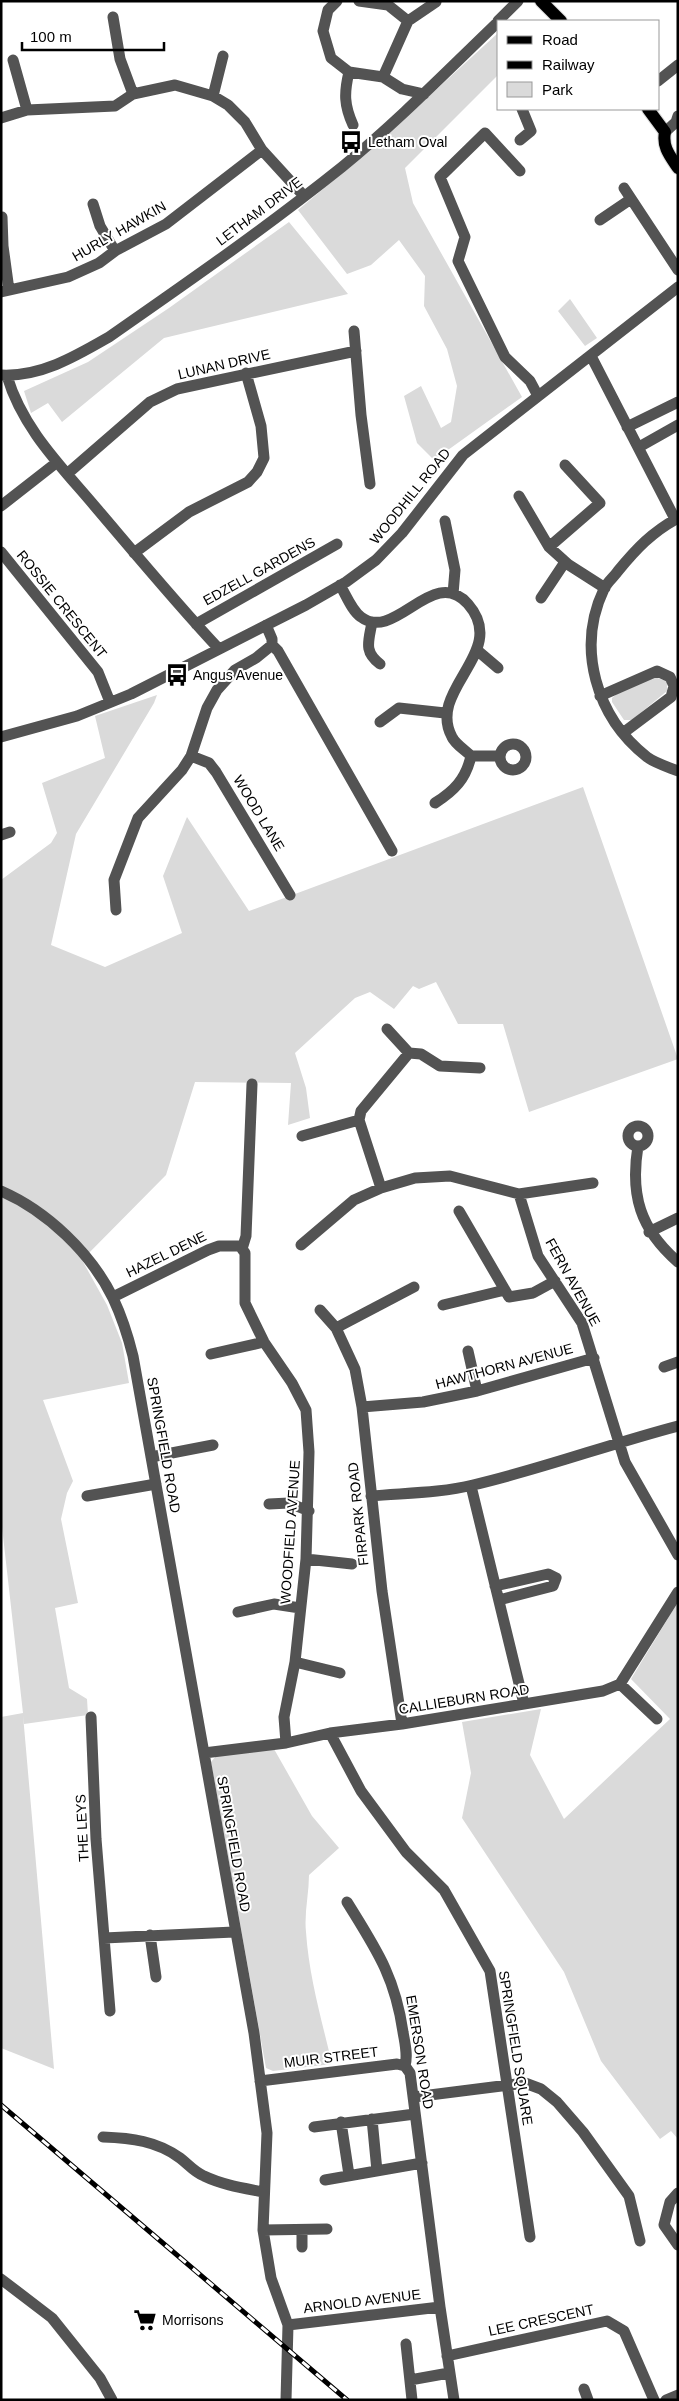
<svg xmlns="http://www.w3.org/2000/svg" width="679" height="2401" viewBox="0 0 679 2401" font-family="Arial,sans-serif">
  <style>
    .green { fill: #dadada }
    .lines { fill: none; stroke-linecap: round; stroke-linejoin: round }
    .major-casing { stroke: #dbdbdb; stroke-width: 14 }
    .minor { stroke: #535353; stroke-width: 11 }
    .major { stroke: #000; stroke-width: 12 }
    .rail-casing { stroke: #000; stroke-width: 5 }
    .rail { stroke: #fff; stroke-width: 3; stroke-dasharray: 9; stroke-linecap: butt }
    .labels { text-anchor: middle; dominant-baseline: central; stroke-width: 4; stroke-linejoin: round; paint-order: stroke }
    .poi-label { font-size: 14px; fill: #000; stroke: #fff; text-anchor: start }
    .street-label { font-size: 14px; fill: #000; stroke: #fff }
  </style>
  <rect width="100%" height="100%" fill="#fff"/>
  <!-- green -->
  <path class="green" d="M 498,33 L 498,75 L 405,168 L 413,203 L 522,397 L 434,460 L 417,443 L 404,396 L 421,386 L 441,428 L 451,422 L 457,386 L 447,349 L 424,306 L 425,276 L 399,240 L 371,265 L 347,274 L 298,210 L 378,143 Z
    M 289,222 L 348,294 L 164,338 L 62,422 L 48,403 L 31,413 L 24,391 L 88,362 L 169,308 Z
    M 570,299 L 597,338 L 585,346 L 558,311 Z
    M 654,677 L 667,681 L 667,691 L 632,720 L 624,720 L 612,702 L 612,698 L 618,693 Z
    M 157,695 L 154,703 L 76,834 L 51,945 L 105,967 L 182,933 L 163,876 L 187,817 L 249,911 L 583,787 L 678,1059 L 529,1112 L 503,1024 L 458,1024 L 436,982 L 419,989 L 413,986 L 394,1009 L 370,992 L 355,998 L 295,1053 L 306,1088 L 310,1118 L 288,1125 L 291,1083 L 195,1082 L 166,1175 L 82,1260 L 107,1305 L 122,1343 L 129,1383 L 43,1400 L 73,1481 L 67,1493 L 61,1519 L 78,1603 L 55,1608 L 69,1688 L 87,1699 L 88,1715 L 24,1724 L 23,1715 L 54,2069 L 1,2048 L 1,1717 L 23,1713 L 1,1518 L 1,880 L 51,843 L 57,833 L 42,783 L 105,758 L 95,716 Z
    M 678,1602 L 678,2139 L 671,2131 L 660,2139 L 601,2061 L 564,1972 L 462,1818 L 471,1773 L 462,1722 L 541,1709 L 530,1755 L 564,1819 L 670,1719 L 631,1679 Z
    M 274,1749 L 312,1816 L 339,1848 L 309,1875 C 309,1894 304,1913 306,1932 C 309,1977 322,2021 332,2064 L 273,2071 L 266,2068 L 211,1762 L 216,1756 Z"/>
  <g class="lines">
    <defs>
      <path id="major" d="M 541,1 L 561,21
        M 648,109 L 665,132 C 662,147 670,156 678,168"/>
    </defs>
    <!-- major casing -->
    <use href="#major" class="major-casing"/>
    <!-- minor -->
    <path class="minor" d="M 337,1 L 328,10 L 323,31 L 331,58 L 349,72 L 383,77 L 402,89 L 424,94
      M 359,1 L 388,5 L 408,21
      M 113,17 L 120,59 L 133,94
      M 498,21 L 518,1
      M 13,60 L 27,110
      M 349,72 C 344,93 344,105 353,125
      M 383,77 L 408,21 L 436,2
      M 658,81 L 678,65
      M 213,96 L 223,56
      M 1,118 L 27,110 L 115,106 L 133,94 L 175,85 L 213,96 L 228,105 L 245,122 L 262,150 L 304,196
      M 665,132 L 676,122 L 678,116
      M 520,140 L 531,131 L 522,109
      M 520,171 L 485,133 L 440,177 L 465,237 L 458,261 L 505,357 L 530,381 L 538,396
      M 624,188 L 678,270
      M 93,204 L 100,226 L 115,251
      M 2,217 L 3,246 L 9,290
      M 600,220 L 631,199
      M 1,292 L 68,277 L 99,263 L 115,251 L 166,224 L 262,150
      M 354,331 L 361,415 L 370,484
      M 591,356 L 675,519
      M 1,375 C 41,377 76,356 109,337 C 188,282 267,227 342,167 C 397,122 447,71 498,22
      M 7,376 C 23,430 63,468 98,510 C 138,557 177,604 219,649
      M 627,427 L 678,402
      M 639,447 L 678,425
      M 67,474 L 150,402 L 177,389 L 356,351
      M 519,496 L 549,547 L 569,565 L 605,588
      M 1,506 L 56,463
      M 678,518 C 652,532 636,549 618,571 C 614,577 607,582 604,589 C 576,648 596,717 647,757 C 655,763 668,767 678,771
      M 445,521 L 455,570 L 453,594
      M 549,547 L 600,503 L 565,465
      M 1,552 L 98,672 L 110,702
      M 134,553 L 189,512 L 248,482 L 257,472 L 264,458 L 261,426 L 246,373
      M 340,585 C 346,595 352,611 361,617 C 395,643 433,564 468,604 C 510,652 426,689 452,737 C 455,744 465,750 471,756 L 500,756
      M 541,598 L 565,562
      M 372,622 C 369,641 363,651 380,664
      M 196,624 L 337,544
      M 266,625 L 272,639 L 272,645 L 278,651 L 392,851
      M 478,651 L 498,668
      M 600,696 L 657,671 L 670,677 L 674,686 L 671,697 L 623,733
      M 380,722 L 399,708 L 445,713
      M 1,737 L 77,716 L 131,694 L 306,605 L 346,582 L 376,560 L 402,533 L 463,455 L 678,287
      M500 757a13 13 0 1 1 26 0a13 13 0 1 1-26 0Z
      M 191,756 L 209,763 L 216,772 L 290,895
      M 435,803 C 454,791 466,779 471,756
      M 1,835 L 10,832
      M 116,910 L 114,880 L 138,818 L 182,770 L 191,756 L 207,708 L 217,690 L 235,670 L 256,658 L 272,645
      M 387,1029 L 409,1053 L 421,1054 L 440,1066 L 480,1068
      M628 1136a10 10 0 1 1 20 0a10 10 0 1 1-20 0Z
      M 302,1136 L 359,1120
      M 638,1146 C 630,1195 640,1229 678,1262
      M 381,1188 L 359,1120 L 361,1111 L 409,1053
      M 1,1191 C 47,1211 91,1253 113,1298 C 122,1317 128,1336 133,1356 L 254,2033 L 267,2133 L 263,2230 L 271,2278 L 288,2325 L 286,2400
      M 519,1194 L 538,1256 L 582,1323 L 625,1462 L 678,1555
      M 459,1211 L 509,1297 L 533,1293 L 555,1281
      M 649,1232 L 678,1218
      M 301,1245 L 354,1200 L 381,1188 L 415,1178 L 450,1176 L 519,1194 L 593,1183
      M 242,1249 L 246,1236 L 252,1084
      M 113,1297 L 208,1250 L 219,1246 L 240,1246 L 245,1253 L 245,1303 L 264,1342 L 292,1383 L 306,1410 L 309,1452 L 306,1559 L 295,1662 L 284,1717 L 286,1743
      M 443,1305 L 505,1290
      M 320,1310 L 336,1328 L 355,1369 L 362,1407 L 382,1591 L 402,1724
      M 336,1328 L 414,1287
      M 468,1351 L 477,1391
      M 211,1354 L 264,1342
      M 664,1367 L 678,1362
      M 362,1407 L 423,1402 L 477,1391 L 594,1358
      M 151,1457 L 213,1445
      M 471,1486 L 524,1704
      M 87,1496 L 156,1484
      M 371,1496 C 404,1493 441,1493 473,1485 C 542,1469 609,1444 678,1426
      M 269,1504 L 289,1503 L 309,1511
      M 306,1559 L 352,1564
      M 495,1586 L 548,1574 L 556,1578 L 553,1586 L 499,1600
      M 238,1612 L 274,1604 L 300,1608
      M 295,1662 L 340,1673
      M 620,1684 L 657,1719
      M 91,1717 L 96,1839 L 110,2011
      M 330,1733 L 361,1791 L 406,1852 L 444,1890 L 490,1971 L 530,2237
      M 204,1753 L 286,1743 L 330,1733 L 402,1724 L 603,1691 L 620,1684 L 678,1592
      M 347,1902 C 376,1949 395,1976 403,2032 C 405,2044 408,2055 405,2066
      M 150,1935 L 156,1977
      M 104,1938 L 234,1932
      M 405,2066 L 410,2073 L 440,2307 L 454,2400
      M 260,2081 L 397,2064 L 405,2066
      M 414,2097 L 525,2083 L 541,2089 L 557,2102 L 583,2132 L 629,2196 L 640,2241
      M 372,2119 L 377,2171
      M 341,2122 L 349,2175
      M 314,2127 L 415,2114
      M 103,2137 C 131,2138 157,2141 180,2158 C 188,2164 194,2172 204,2176 C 223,2185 243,2188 263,2192
      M 325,2180 L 422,2163
      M 678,2193 L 670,2202 L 664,2225 L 678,2245
      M 263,2230 L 327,2229
      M 302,2230 L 302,2247
      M 1,2279 L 52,2318 L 100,2378 L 112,2400
      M 288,2325 L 440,2307
      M 406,2344 L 412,2400
      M 447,2356 L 607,2321 L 624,2331 L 654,2400
      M 410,2380 L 449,2373
      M 584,2389 L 588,2400
      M 666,2400 L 678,2395"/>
    <!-- major -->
    <use href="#major" class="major"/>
    <defs>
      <path id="rail" d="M 1,2105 L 347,2400"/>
    </defs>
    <!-- rail casing -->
    <use href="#rail" class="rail-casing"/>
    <!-- rail -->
    <use href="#rail" class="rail"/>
  </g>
  <!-- icons -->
  <defs>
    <symbol id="bus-bare" viewBox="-9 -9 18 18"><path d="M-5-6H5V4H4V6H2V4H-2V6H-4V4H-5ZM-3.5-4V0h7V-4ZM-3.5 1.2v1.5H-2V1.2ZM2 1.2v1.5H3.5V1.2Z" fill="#000" stroke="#fff" stroke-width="2.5" paint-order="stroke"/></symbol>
    <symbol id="supermarket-bare" viewBox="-9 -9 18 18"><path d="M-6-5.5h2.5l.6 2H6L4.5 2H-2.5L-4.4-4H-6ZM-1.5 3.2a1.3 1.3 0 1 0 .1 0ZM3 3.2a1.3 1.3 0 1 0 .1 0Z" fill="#000" stroke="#fff" stroke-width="2.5" paint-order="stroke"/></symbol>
  </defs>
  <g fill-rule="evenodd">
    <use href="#bus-bare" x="335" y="126" width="32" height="32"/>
    <use href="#bus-bare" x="161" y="659" width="32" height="32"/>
    <use href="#supermarket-bare" x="129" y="2304" width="32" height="32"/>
  </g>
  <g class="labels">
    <!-- poi labels -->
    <g class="poi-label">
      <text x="368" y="142">Letham Oval</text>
      <text x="193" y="675">Angus Avenue</text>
      <text x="162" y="2320">Morrisons</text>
    </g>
    <!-- street labels -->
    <g class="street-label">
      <text transform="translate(259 211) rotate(-37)">LETHAM DRIVE</text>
      <text transform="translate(119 231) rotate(-30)">HURLY HAWKIN</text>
      <text transform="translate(224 364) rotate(-13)">LUNAN DRIVE</text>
      <text transform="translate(410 496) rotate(-51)">WOODHILL ROAD</text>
      <text transform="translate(259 571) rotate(-29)">EDZELL GARDENS</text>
      <text transform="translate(62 604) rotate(51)">ROSSIE CRESCENT</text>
      <text transform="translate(259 813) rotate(59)">WOOD LANE</text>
      <text transform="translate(166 1254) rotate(-26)">HAZEL DENE</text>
      <text transform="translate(573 1282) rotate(61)">FERN AVENUE</text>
      <text transform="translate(504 1366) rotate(-15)">HAWTHORN AVENUE</text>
      <text transform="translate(164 1445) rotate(80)">SPRINGFIELD ROAD</text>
      <text transform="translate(358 1514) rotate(-96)">FIRPARK ROAD</text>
      <text transform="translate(290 1532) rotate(-86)">WOODFIELD AVENUE</text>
      <text transform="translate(464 1699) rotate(-9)">CALLIEBURN ROAD</text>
      <text transform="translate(82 1828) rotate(-93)">THE LEYS</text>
      <text transform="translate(234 1844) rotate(80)">SPRINGFIELD ROAD</text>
      <text transform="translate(516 2048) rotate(81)">SPRINGFIELD SQUARE</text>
      <text transform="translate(420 2052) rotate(81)">EMERSON ROAD</text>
      <text transform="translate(331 2057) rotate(-7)">MUIR STREET</text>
      <text transform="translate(362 2301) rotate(-7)">ARNOLD AVENUE</text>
      <text transform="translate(541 2320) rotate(-12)">LEE CRESCENT</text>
    </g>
  </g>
  <!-- border -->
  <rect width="679" height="2401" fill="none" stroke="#000000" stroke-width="5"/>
  <!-- legend -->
  <rect x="497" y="20" width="162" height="90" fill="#ffffff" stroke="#999999"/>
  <rect x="507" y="36" width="25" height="8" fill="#000000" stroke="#999999"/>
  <text x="542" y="45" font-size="15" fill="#000000">Road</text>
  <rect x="507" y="61" width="25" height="8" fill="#000000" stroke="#999999"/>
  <text x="542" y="70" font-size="15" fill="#000000">Railway</text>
  <rect x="507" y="82" width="25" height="15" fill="#dadada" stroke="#999999"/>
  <text x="542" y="95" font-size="15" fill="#000000">Park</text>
  <!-- scale -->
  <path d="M22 42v8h142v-8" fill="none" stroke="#000000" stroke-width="2.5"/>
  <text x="30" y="42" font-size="15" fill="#000000" stroke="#ffffff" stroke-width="4" paint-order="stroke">100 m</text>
</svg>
